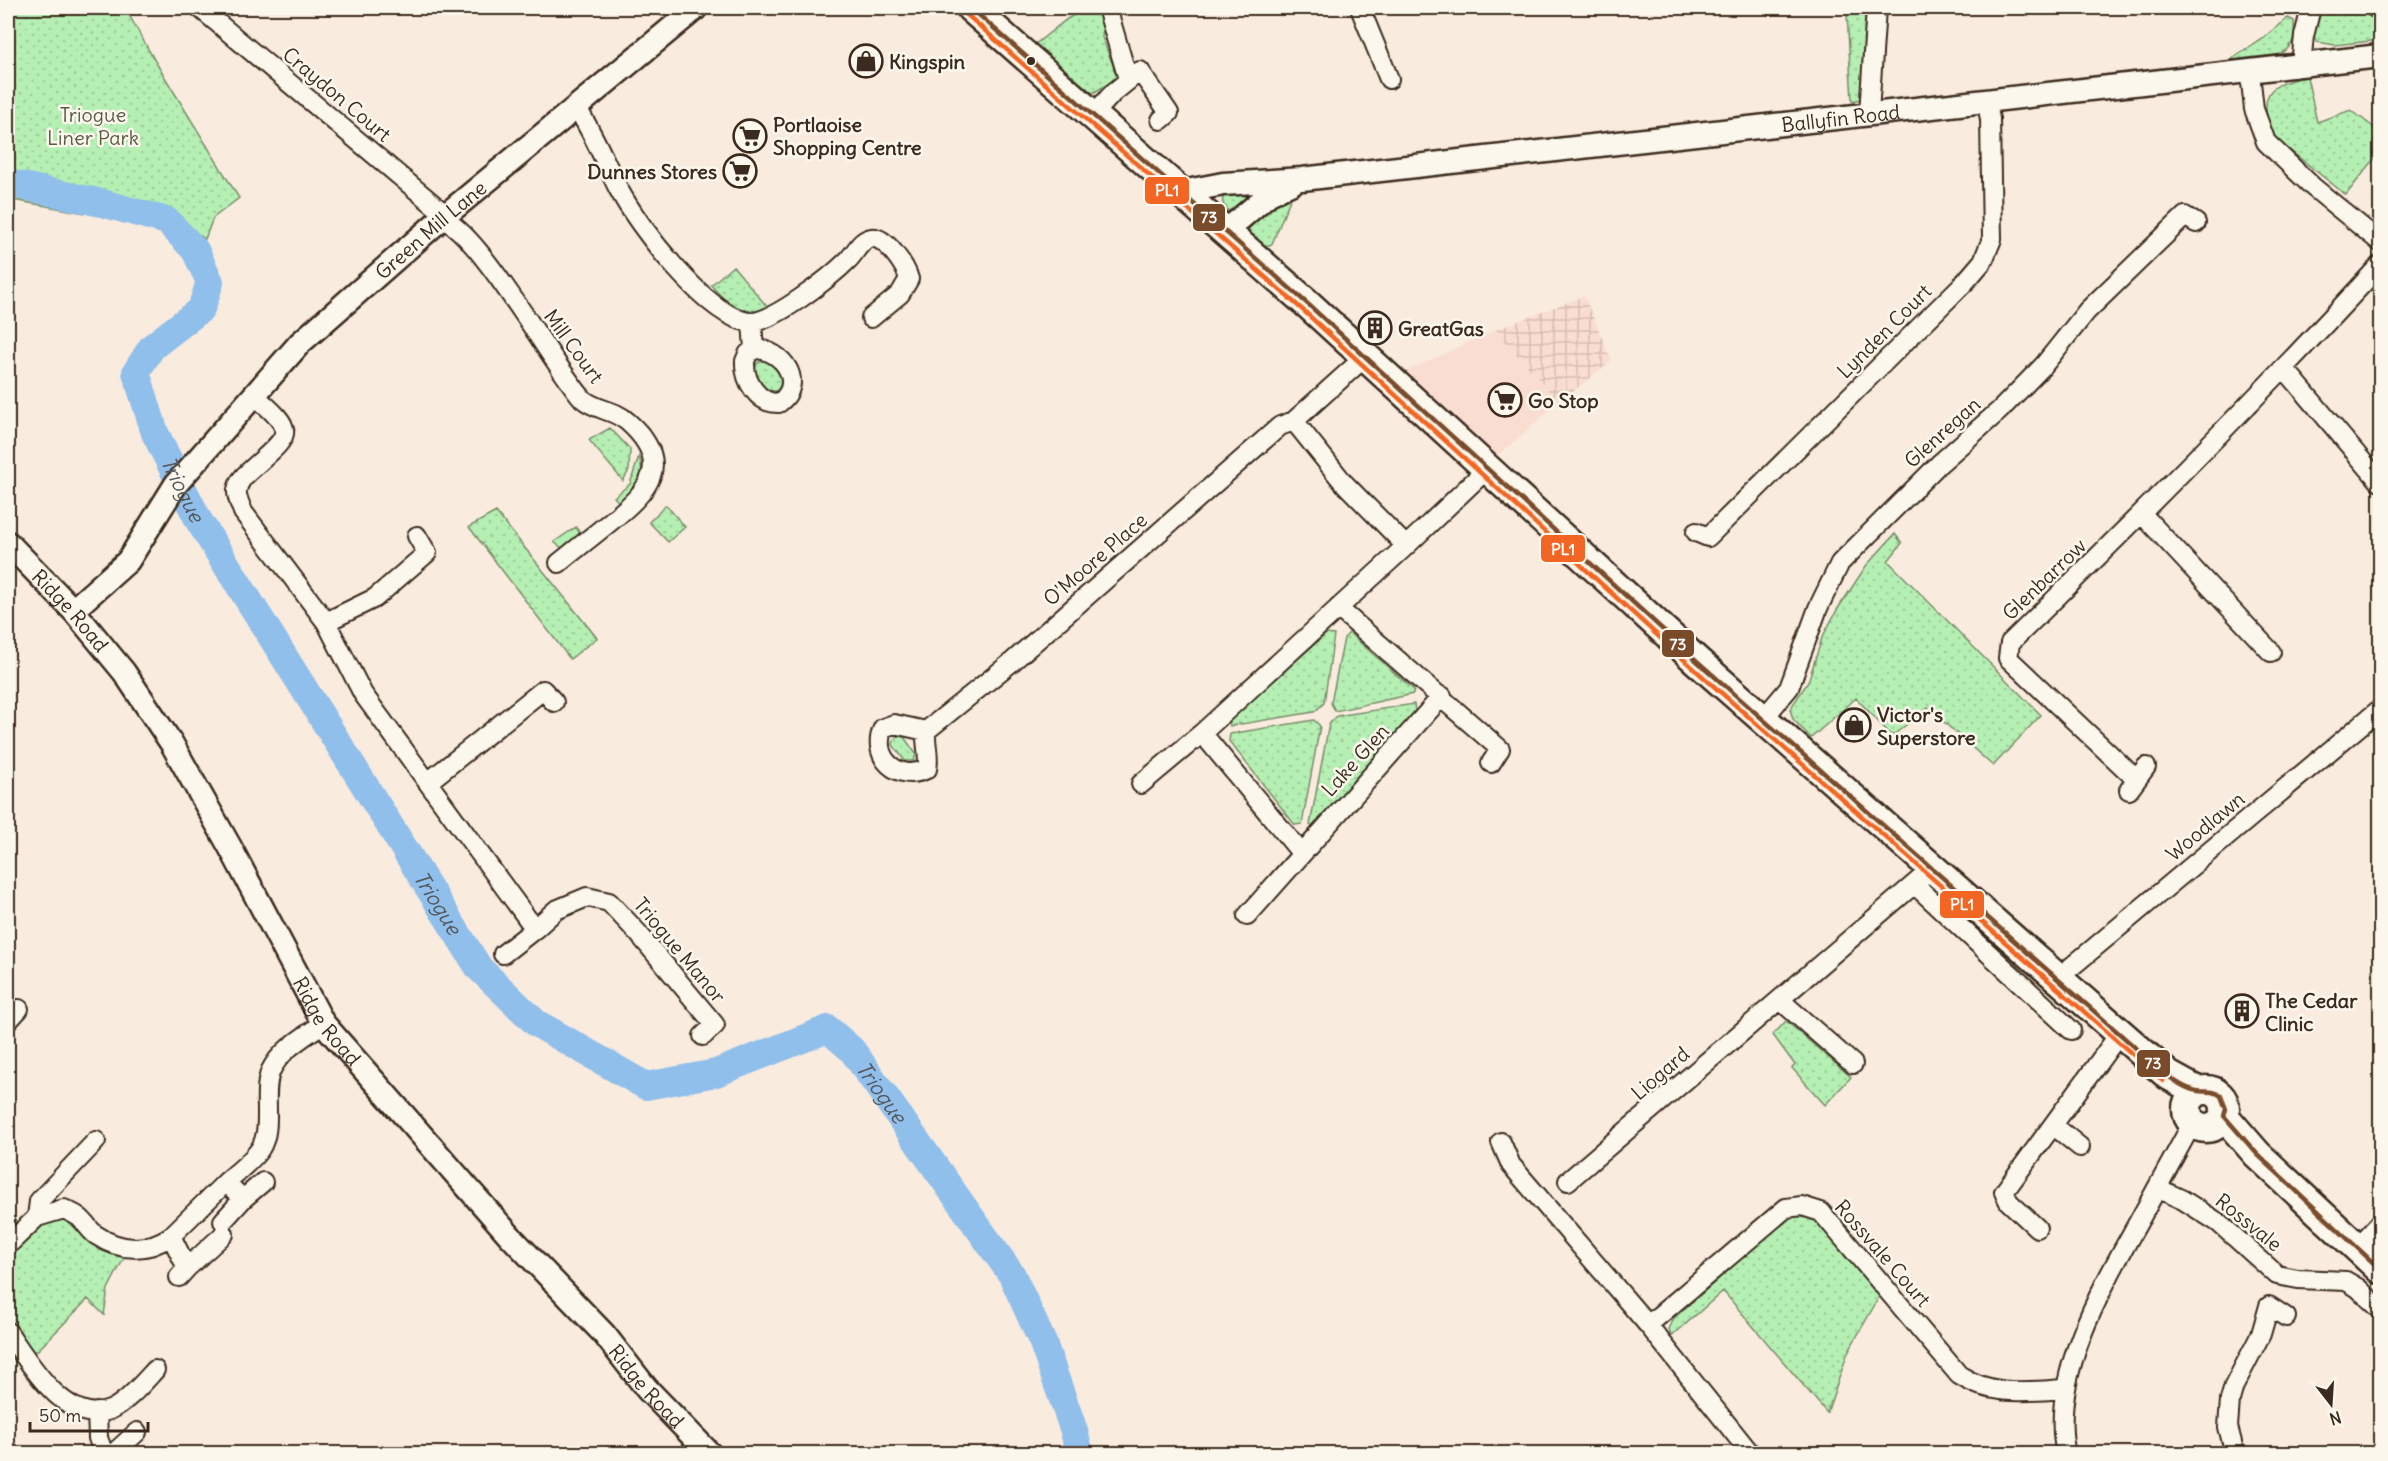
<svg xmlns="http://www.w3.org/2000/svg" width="2388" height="1461" viewBox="0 0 2388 1461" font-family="Delius,sans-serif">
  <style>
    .built { fill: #f9ddd0 }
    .industrial { fill: url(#industrial-grid) }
    .grass { fill: url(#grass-dots); stroke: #788c68; stroke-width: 1.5 }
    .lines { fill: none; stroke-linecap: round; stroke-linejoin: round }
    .river { stroke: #8fbfea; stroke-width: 28 }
    .minor-casing { stroke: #3b2a1e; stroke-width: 22 }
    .tertiary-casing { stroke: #3b2a1e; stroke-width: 27 }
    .primary-casing { stroke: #3b2a1e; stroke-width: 33 }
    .minor { stroke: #fbf7ec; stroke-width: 18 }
    .tertiary { stroke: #fbf7ec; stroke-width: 22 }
    .primary { stroke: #fbf7ec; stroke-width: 28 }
    .bus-1-casing { stroke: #fbf7ec; stroke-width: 9 }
    .bus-2-casing { stroke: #fbf7ec; stroke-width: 9 }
    .bus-1 { stroke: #7a4b2a; stroke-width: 4.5 }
    .bus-2 { stroke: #f26522; stroke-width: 4.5 }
    .bus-dot { fill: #3b2a1e; stroke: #fbf7ec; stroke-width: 2 }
    .labels { text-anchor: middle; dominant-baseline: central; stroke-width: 5; stroke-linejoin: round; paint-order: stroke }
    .poi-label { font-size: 20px; font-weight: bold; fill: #3b2a1e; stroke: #fbf7ec; text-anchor: start }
    .street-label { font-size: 20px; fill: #3b2a1e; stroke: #fbf7ec }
    .park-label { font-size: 20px; fill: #5a5b43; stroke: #fbf7ec }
    .water-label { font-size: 21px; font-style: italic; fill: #54575b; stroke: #fbf7ec }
    .line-badge { stroke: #fbf7ec; stroke-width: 2 }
    .badge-label { font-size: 16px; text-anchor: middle; font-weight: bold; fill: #fff }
  </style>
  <defs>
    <pattern id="industrial-grid" width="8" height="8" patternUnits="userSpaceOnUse" patternTransform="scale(1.5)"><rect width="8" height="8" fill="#f9ddd0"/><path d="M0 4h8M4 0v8" fill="none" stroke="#d6beb2"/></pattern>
    <pattern id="grass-dots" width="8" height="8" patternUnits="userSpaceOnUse" patternTransform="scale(1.5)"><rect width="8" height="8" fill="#b5efb3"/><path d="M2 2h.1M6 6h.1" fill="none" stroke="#9dcd9a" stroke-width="1.8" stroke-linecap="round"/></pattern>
  </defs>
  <rect width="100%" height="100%" fill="#faebdf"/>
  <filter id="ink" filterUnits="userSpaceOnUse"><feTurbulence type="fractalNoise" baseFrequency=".0167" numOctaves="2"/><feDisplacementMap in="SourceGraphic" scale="12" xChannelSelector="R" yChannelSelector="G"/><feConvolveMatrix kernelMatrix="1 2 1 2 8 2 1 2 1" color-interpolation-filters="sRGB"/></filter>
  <g filter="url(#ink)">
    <!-- built -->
    <path class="built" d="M 1495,330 L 1559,402 L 1496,457 L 1401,374 Z"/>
    <!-- industrial -->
    <path class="industrial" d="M 1584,296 L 1612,361 L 1559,402 L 1495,330 Z"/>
    <!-- grass -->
    <path class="grass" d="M 8,8 L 125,8 L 155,61 L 239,198 L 213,218 L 205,239 L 187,227 L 163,227 L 8,199 Z
      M 1087,8 L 1106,8 L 1112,30 L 1103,33 L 1102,37 L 1118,78 L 1093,93 L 1033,46 L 1067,19 Z
      M 1831,8 L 1866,8 L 1861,99 L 1852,101 L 1847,13 Z
      M 2322,8 L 2357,8 L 2380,15 L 2380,40 L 2335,45 L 2317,42 L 2313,35 Z
      M 2288,18 L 2294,21 C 2294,27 2295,35 2293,40 C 2285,62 2247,62 2228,61 L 2263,39 Z
      M 2307,77 L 2317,122 L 2351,110 L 2380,132 L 2380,152 L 2346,195 L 2272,136 C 2258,95 2267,83 2307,77 Z
      M 1269,184 L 1231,212 C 1225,209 1220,202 1224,195 Z
      M 1287,194 L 1291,197 L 1272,244 L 1261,248 L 1251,235 L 1248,227 L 1251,221 Z
      M 733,266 L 770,310 C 744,315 726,304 711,285 Z
      M 767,359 L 780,370 L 783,385 L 776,391 L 764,390 L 754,373 L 757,363 Z
      M 610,428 L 630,449 L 629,470 L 623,481 L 589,440 Z
      M 639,456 C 647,480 635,487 620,503 L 614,497 L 630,484 Z
      M 666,505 L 685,527 L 668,542 L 649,522 Z
      M 496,512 L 597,638 L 570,659 L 469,527 Z
      M 576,527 L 579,532 L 579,537 L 562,548 L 554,542 Z
      M 1895,534 L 1902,543 L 1888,561 L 2041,715 L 1993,766 L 1928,708 L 1892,736 L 1856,698 L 1811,738 L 1793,719 L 1790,709 L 1808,682 L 1822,638 L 1837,610 L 1866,566 Z
      M 1349,633 L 1414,690 L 1413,694 L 1335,711 L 1331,703 L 1344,638 Z
      M 1326,634 L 1334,635 L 1324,703 L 1314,712 L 1230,726 L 1229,720 Z
      M 1414,704 L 1415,711 L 1313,827 L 1310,825 L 1329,724 L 1337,716 Z
      M 1314,720 L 1320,726 L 1302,824 L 1295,825 L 1229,741 L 1230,734 Z
      M 898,736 L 904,737 L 916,754 L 914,761 L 905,761 L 893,745 L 894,739 Z
      M 1786,1021 L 1851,1077 L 1825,1105 L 1792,1068 L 1795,1065 L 1773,1035 Z
      M 1811,1215 L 1818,1219 L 1880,1291 L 1878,1299 L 1848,1352 L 1827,1413 L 1723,1291 L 1671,1337 L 1669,1329 L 1674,1318 L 1788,1218 Z
      M 57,1218 L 68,1221 L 84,1236 L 124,1258 L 108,1289 L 104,1315 L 88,1299 L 37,1351 L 30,1351 L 8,1322 L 8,1258 L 43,1222 Z"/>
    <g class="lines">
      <!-- river -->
      <path class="river" id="s1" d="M 8,183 L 102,203 L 167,221 L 195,250 L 210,282 L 201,309 L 152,347 L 136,372 L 155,433 L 199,521 L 479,968 L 536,1023 L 646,1086 L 716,1073 L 828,1029 L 852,1050 L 1012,1275 L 1043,1343 L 1073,1428 L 1080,1454"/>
      <defs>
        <path id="minor" d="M 200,8 L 446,215
          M 1107,8 L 1128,79
          M 1360,8 L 1389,79
          M 2375,8 L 2380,9
          M 2301,64 L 2304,36 L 2311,8
          M 2246,72 L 2251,82 L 2254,109 L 2266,142 L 2313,187 L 2380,242
          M 576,107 C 593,132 604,160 618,188 C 637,225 707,317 749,322 C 772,324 832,276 848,260 C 856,252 860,240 871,238 C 885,235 906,267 909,279 L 900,294 L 871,318
          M 1869,113 L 1876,8
          M 1093,115 L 1113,93 L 1140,71 L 1169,113 L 1161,120
          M 441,219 C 477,228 553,366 583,399 C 597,411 614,409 628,422 C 675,464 648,491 610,522 C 593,536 576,549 559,563
          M 752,322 L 754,349 C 783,349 806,383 779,403 C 758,404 744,381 745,361 L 748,354 L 754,349
          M 2285,369 L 2380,482
          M 254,395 C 297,432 292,433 253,468 C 245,475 239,480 237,490 C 236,497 241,506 243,512 L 326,622 L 363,694 L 535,929 L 556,910 L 587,897 L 609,902 L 638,933 L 715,1025 L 703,1036
          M 1294,421 L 1343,482 L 1406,546
          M 2142,514 L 2271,652
          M 1696,532 L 1708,537 L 1965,282 L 1983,261 L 1992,239 L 1990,119 L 1986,100
          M 1338,608 L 1500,749 L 1491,763
          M 326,622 L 375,598 L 427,553 L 417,536
          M 1763,719 L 1789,688 L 1818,608 L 1840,563 L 1939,464 L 2000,410 L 2043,366 L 2087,311 L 2185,216 L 2196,223
          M 926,731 C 925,745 930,756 927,769 C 898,783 870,757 883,728 L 894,724 L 926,731 L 1013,661 L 1280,426 L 1294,421 L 1365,357
          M 1202,733 L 1302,854
          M 2136,779 L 2008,658 L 2010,643 C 2136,520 2261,395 2380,265
          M 428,782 L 543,690 L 554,702
          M 1141,784 L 1202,733 L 1406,546 L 1488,468
          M 2129,790 L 2146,767
          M 1915,885 L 2071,1030
          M 1247,916 L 1442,696
          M 503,954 L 535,929
          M 2058,978 L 2380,709
          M 1780,1000 L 1853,1064
          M 8,1021 L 19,1009
          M 2053,1125 L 2080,1147
          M 2196,1125 L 2187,1133 L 2157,1188 L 2183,1200 L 2219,1223 L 2277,1275 L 2298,1279 L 2346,1281 L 2358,1288 L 2380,1309
          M 1501,1142 L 1511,1165 L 1648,1325 L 1751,1454
          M 1568,1181 L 1933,868
          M 226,1182 C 237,1172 252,1161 260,1149 C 274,1127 261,1094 271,1070 C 282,1048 305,1037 323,1023
          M 243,1199 L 263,1182
          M 37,1217 L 64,1209 C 69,1212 76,1214 80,1218 C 86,1223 90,1231 96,1235 C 121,1252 147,1252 171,1236 L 187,1268 L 179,1277
          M 2037,1228 L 2009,1202 L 2004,1192 L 2120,1033
          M 171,1236 L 226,1182 L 243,1199 L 223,1221
          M 8,1245 L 37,1217 L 39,1201 L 96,1141
          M 2357,1248 L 2380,1223
          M 187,1268 L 224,1234
          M 1648,1325 L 1786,1208 L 1802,1206 L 1821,1212 L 1959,1375 C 1992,1397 2028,1391 2066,1389
          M 8,1332 C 28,1361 66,1427 110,1410 C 126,1403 143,1383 155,1370
          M 97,1412 L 98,1438 L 104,1454
          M 113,1454 L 137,1432
          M 2066,1454 C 2046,1368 2118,1262 2157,1188
          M 2235,1454 L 2228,1427 L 2230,1400 L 2234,1386 L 2261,1334 L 2269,1306 L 2286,1317"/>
        <g id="tertiary">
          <path id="s2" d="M 1182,192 L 1223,184 L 1302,179 L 2380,56"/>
          <path d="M 1226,231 L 1269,194 L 1292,183"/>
          <path id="s3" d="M 8,543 L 73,610 L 124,672 L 172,744 L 230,847 L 323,1023 L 511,1237 L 604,1334 L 647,1389 L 710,1454"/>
          <path id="s4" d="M 73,610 L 128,561 L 176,484 L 300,343 L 441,219 L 696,8"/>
        </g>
        <path id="primary" d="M 971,8 L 1310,306 L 1697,661 L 2120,1033 L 2168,1075 L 2197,1091
          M2187 1109a19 19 0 1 1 38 0a19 19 0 1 1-38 0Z
          M 2224,1116 L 2257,1154 L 2380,1269"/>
      </defs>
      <!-- minor casing -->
      <use href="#minor" class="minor-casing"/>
      <!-- tertiary casing -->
      <use href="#tertiary" class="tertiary-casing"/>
      <!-- primary casing -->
      <use href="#primary" class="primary-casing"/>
      <!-- minor -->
      <use href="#minor" class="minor"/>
      <!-- tertiary -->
      <use href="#tertiary" class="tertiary"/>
      <!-- primary -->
      <use href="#primary" class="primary"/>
      <defs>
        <path id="bus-1" d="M 971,8 L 1310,306 L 1697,661 L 2146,1057 C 2160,1069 2176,1085 2193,1090 C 2204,1094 2211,1088 2221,1096 L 2226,1109 L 2224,1116 L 2257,1154 L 2380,1269"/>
        <path id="bus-2" d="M 966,14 L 1305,312 L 1692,667 L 2163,1081"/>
      </defs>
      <!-- bus-1 casing -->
      <use href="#bus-1" class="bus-1-casing"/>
      <!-- bus-2 casing -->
      <use href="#bus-2" class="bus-2-casing"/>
      <!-- bus-1 -->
      <use href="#bus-1" class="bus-1"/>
      <!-- bus-2 -->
      <use href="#bus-2" class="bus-2"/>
    </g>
  </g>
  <!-- icons -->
  <defs>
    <symbol id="shop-ring" viewBox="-11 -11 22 22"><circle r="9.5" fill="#fbf7ec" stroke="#3b2a1e" stroke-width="1.5"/><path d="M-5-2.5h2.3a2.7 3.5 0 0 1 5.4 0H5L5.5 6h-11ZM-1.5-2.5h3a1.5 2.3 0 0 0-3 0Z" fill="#3b2a1e"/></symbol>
    <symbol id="supermarket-ring" viewBox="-11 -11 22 22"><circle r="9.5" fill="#fbf7ec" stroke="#3b2a1e" stroke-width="1.5"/><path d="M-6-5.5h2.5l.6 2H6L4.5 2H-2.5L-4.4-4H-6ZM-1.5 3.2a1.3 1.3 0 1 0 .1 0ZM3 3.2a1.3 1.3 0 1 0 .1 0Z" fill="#3b2a1e"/></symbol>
    <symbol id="building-ring" viewBox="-11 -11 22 22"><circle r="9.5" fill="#fbf7ec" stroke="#3b2a1e" stroke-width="1.5"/><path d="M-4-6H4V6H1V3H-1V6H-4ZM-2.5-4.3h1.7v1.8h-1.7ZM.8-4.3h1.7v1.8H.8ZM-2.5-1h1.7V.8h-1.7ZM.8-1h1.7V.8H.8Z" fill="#3b2a1e"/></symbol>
  </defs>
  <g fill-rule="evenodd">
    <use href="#shop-ring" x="847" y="42" width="38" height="38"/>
    <use href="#supermarket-ring" x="731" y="117" width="38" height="38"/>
    <use href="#supermarket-ring" x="721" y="152" width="38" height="38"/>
    <use href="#building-ring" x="1356" y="309" width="38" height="38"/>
    <use href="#supermarket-ring" x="1486" y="381" width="38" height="38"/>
    <use href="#shop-ring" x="1835" y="706" width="38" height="38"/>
    <use href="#building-ring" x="2223" y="992" width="38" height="38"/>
  </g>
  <!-- markers -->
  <circle class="bus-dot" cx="1031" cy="61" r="5"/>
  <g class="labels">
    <!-- poi labels -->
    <g class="poi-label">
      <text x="889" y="61">Kingspin</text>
      <text x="773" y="124">Portlaoise<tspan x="773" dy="23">Shopping Centre</tspan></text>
      <text x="717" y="171" text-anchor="end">Dunnes Stores</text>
      <text x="1398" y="328">GreatGas</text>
      <text x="1528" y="400">Go Stop</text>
      <text x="1877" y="714">Victor's<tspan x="1877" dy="23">Superstore</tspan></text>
      <text x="2265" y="1000">The Cedar<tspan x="2265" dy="23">Clinic</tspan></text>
    </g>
    <!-- street labels -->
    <g class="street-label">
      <text transform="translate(337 94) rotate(40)">Craydon Court</text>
      <text stroke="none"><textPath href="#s2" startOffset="663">Ballyfin Road</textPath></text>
      <text stroke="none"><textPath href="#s4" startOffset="525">Green Mill Lane</textPath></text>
      <text transform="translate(1884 331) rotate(-45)">Lynden Court</text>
      <text transform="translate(574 346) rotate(54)">Mill Court</text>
      <text transform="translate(1942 432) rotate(-42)">Glenregan</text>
      <text transform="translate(1095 559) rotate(-41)">O'Moore Place</text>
      <text transform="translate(2044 579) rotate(-44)">Glenbarrow</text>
      <text stroke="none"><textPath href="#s3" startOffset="92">Ridge Road</textPath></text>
      <text transform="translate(1355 760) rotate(-48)">Lake Glen</text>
      <text transform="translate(2205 826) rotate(-40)">Woodlawn</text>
      <text transform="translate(680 950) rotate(50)">Triogue Manor</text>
      <text stroke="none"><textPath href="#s3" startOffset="578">Ridge Road</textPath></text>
      <text transform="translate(1660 1073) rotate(-41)">Liogard</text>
      <text transform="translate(2249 1222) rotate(39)">Rossvale</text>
      <text transform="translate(1883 1253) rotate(49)">Rossvale Court</text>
      <text stroke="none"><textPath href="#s3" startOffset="1064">Ridge Road</textPath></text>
    </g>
    <!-- park labels -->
    <g class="park-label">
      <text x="93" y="114">Triogue<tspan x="93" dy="23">Liner Park</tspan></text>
    </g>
    <!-- water labels -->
    <g class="water-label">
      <text stroke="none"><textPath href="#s1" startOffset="486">Triogue</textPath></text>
      <text stroke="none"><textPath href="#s1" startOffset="972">Triogue</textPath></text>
      <text stroke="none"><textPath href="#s1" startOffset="1530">Triogue</textPath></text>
    </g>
  </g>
  <g class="line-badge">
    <rect x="1144" y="176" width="46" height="29" rx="6" fill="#f26522"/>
    <rect x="1192" y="203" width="34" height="29" rx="6" fill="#7a4b2a"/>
    <rect x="1540" y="534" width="46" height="29" rx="6" fill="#f26522"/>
    <rect x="1661" y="629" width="34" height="29" rx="6" fill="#7a4b2a"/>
    <rect x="1939" y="890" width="46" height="29" rx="6" fill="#f26522"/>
    <rect x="2136" y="1049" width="35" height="29" rx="6" fill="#7a4b2a"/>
  </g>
  <g class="badge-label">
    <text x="1167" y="196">PL1</text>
    <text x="1209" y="223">73</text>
    <text x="1563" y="555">PL1</text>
    <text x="1678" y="650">73</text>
    <text x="1962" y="910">PL1</text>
    <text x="2153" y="1069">73</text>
  </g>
  <!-- margin -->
  <rect width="2388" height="1461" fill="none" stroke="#fbf7ec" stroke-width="30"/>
  <rect x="15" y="15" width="2358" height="1431" fill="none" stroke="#3b2a1e" stroke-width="2" filter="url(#ink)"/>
  <!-- north arrow -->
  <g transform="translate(2331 1404) rotate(163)" stroke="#fbf7ec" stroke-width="4.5" paint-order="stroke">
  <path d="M0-4.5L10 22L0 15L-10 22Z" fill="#3b2a1e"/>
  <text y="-9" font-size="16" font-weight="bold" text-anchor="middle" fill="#3b2a1e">N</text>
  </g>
  <!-- scale -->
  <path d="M30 1422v9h118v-9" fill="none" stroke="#3b2a1e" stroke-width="3"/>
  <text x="39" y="1422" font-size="18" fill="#3b2a1e" stroke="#fbf7ec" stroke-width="4.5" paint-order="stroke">50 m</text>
</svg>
